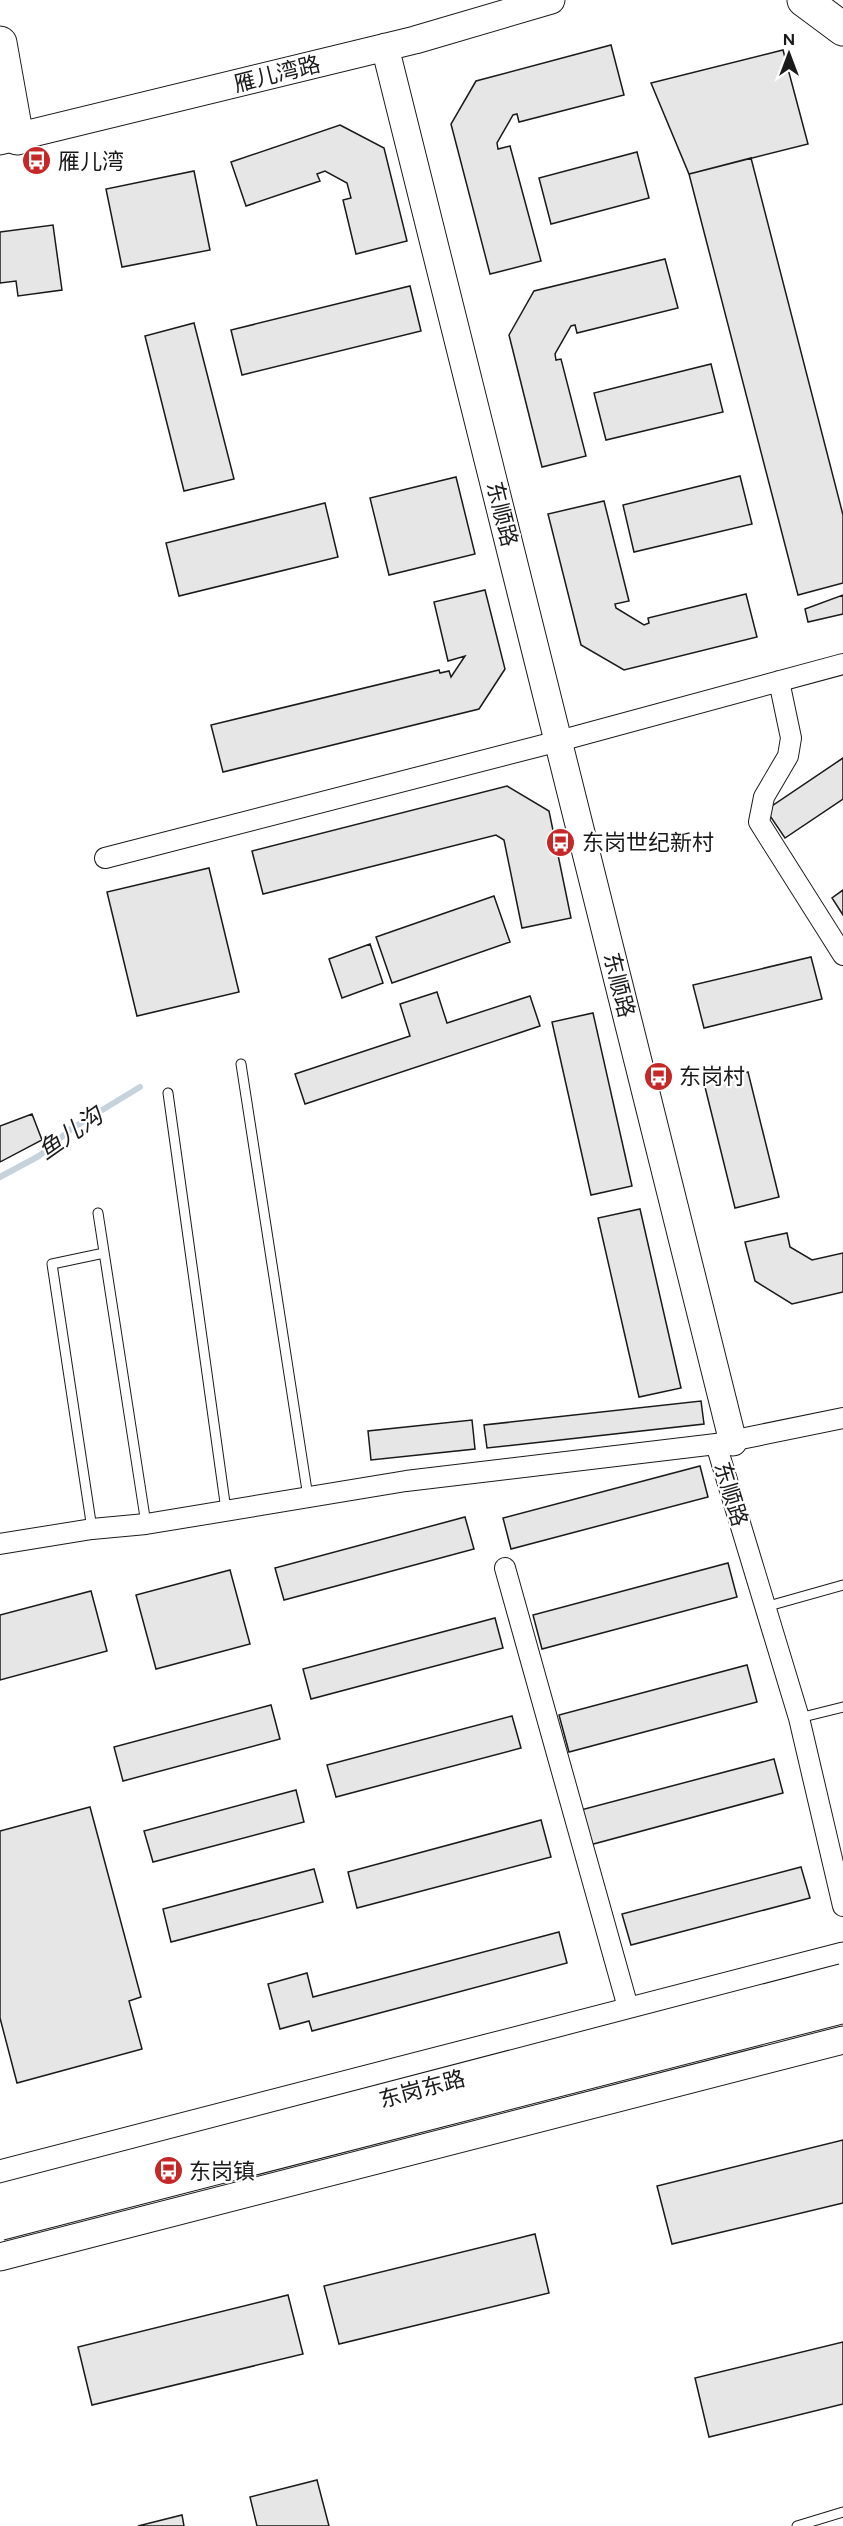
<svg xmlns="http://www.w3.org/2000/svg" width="843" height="2526" viewBox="0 0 843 2526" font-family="Figtree,'Noto Sans SC',sans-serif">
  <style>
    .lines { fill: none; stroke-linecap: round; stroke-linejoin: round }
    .stream { stroke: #c6d2dc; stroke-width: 6 }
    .building { fill: #e6e6e6; stroke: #1a1a1a; stroke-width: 1.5 }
    .lane-casing { stroke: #1a1a1a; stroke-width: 11 }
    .street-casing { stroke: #1a1a1a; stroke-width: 22 }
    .secondary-casing { stroke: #1a1a1a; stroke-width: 29 }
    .highway-casing { stroke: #1a1a1a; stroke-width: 35 }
    .lane { stroke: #fff; stroke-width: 9 }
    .street { stroke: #fff; stroke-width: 20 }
    .secondary { stroke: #fff; stroke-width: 27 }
    .highway { stroke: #fff; stroke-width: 33 }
    .primary-bridge-casing { stroke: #1a1a1a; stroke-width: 32; stroke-linecap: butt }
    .primary-bridge { stroke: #fff; stroke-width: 30 }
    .labels { text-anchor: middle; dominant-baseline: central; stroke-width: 4.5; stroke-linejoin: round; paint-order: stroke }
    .street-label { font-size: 22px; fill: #1a1a1a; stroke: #fff }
    .poi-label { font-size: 22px; fill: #1a1a1a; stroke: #fff; text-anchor: start }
    .water-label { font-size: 24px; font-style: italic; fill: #1a1a1a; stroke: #fff }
  </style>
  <rect width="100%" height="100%" fill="#fff"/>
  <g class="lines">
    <!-- stream -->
    <path class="stream" d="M 0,1177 L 39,1156 L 71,1129 L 140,1087"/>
  </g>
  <!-- building -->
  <path class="building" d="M 611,45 L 624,95 L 519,122 L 517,114 L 513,115 L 497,143 L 498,149 L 510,146 L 541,261 L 490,274 L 451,124 L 476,81 Z
    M 783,50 L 808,144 L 689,174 L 651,83 Z
    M 340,125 L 384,148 L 407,241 L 356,254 L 343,200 L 351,198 L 347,183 L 325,171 L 317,174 L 320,181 L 246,206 L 231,162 Z
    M 637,152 L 649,198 L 551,224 L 539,178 Z
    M 751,158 L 843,515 L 843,583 L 798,595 L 689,174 Z
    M 194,171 L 210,250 L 122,267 L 106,189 Z
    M 53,225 L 62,290 L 18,296 L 16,281 L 0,283 L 0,232 Z
    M 665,259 L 678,308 L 577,333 L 575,325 L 571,326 L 555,354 L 556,360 L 561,359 L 586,456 L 542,467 L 509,335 L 534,291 Z
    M 410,286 L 421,331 L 242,375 L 231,330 Z
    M 194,323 L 234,479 L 184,491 L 145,336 Z
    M 711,364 L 723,412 L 606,440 L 594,393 Z
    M 740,476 L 752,524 L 634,552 L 623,505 Z
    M 456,477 L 475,554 L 389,575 L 370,498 Z
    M 604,501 L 629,601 L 615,604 L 616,608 L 644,625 L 649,623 L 648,618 L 746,594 L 757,637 L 624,670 L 581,645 L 548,514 Z
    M 325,503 L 338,557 L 179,596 L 166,543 Z
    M 485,590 L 505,669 L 479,709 L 223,772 L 211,725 L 439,670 L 440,673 L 449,671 L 451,677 L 465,656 L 448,661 L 434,602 Z
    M 843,595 L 843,614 L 808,622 L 805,609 Z
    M 843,758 L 843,799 L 785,838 L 766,810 Z
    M 507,786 L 549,811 L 571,918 L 522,928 L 504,840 L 496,835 L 263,894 L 252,851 Z
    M 209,868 L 239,992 L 137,1016 L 107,892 Z
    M 843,890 L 843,915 L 832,898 Z
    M 494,896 L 510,942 L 392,983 L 376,937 Z
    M 370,944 L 383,983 L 342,998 L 329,959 Z
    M 811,957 L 822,999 L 704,1028 L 693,985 Z
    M 437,992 L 447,1023 L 530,996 L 540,1026 L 305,1104 L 295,1074 L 410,1036 L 400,1004 Z
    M 593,1013 L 632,1186 L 591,1195 L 552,1022 Z
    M 748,1072 L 779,1197 L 735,1208 L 704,1083 Z
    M 32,1114 L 42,1140 L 0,1162 L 0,1126 Z
    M 640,1209 L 681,1388 L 639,1397 L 598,1218 Z
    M 787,1233 L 790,1247 L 812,1260 L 843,1253 L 843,1292 L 792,1304 L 755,1281 L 745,1242 Z
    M 701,1401 L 704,1424 L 487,1448 L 484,1425 Z
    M 472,1420 L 475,1449 L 371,1460 L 368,1431 Z
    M 700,1466 L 708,1497 L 511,1549 L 503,1518 Z
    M 465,1517 L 474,1549 L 284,1600 L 275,1568 Z
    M 728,1563 L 737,1597 L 542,1649 L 533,1615 Z
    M 230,1570 L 250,1644 L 156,1669 L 136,1595 Z
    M 91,1591 L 107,1651 L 0,1680 L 0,1615 Z
    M 495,1618 L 503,1648 L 311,1699 L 303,1669 Z
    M 747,1665 L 757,1702 L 569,1752 L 559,1715 Z
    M 271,1705 L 280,1739 L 123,1781 L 114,1747 Z
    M 512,1716 L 521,1748 L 336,1797 L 327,1765 Z
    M 774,1759 L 783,1793 L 586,1846 L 577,1811 Z
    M 296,1790 L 304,1822 L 153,1862 L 144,1831 Z
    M 90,1807 L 141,1997 L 129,2001 L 142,2049 L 17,2083 L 0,2018 L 0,1831 Z
    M 541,1820 L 551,1857 L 357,1908 L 348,1872 Z
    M 801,1867 L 810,1898 L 631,1945 L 622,1914 Z
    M 314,1869 L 323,1902 L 171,1942 L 163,1909 Z
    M 559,1932 L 567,1963 L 312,2031 L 309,2021 L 280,2029 L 268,1984 L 307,1973 L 313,1997 Z
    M 843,2140 L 843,2203 L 672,2244 L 657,2186 Z
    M 535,2234 L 549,2293 L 339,2344 L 324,2286 Z
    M 288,2295 L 303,2354 L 92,2405 L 78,2347 Z
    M 843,2342 L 843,2404 L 709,2437 L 695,2378 Z
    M 317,2480 L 329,2526 L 257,2526 L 250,2497 Z
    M 182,2515 L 184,2526 L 138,2526 Z"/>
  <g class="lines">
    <defs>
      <path id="lane" d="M 241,1064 L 308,1497
        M 168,1093 L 226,1510
        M 98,1213 L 146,1524
        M 92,1529 L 52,1264 L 104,1253
        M 765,1607 L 843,1585
        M 799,1718 L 843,1707
        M 797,2526 L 843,2512"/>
      <path id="street" d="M 779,681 L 791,738 L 788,756 L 764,797 L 759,822 L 843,955
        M 105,858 L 559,741 L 843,664
        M 843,1418 L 716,1444 L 799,1718 L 843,1906
        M 0,1544 L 92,1529 L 146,1524 L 406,1481 L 716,1444
        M 505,1568 L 629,2011"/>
      <path id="secondary" d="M 385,47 L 733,1442
        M 0,141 L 415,40 L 551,0
        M 0,2174 L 843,1956
        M 0,2257 L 843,2040"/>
      <path id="highway" d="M 804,0 L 843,29
        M 0,43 L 17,138"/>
    </defs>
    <!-- lane casing -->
    <use href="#lane" class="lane-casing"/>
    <!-- street casing -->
    <use href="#street" class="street-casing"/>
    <!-- secondary casing -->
    <use href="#secondary" class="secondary-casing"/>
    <!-- highway casing -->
    <use href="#highway" class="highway-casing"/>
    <!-- lane -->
    <use href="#lane" class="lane"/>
    <!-- street -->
    <use href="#street" class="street"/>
    <!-- secondary -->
    <use href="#secondary" class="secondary"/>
    <!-- highway -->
    <use href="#highway" class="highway"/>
    <defs>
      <path id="primary-bridge" d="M 0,2199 L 843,1979
        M 0,2225 L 843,2008"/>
    </defs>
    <!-- primary-bridge casing -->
    <use href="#primary-bridge" class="primary-bridge-casing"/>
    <!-- primary-bridge -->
    <use href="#primary-bridge" class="primary-bridge"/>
  </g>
  <!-- icons -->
  <defs>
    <symbol id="bus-disc" viewBox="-11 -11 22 22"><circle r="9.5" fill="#c62828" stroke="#fff"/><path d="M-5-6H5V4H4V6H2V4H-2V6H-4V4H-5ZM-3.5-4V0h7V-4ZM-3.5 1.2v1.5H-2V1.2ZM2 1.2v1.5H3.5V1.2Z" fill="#fff"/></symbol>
  </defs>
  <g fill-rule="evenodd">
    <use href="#bus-disc" x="20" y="144" width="33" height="33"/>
    <use href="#bus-disc" x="544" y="826" width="33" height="33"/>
    <use href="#bus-disc" x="642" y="1060" width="33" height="33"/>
    <use href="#bus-disc" x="152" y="2154" width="33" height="33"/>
  </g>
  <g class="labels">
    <!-- street labels -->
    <g class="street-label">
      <text transform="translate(277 74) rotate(-14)">雁儿湾路</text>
      <text transform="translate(502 514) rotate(76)">东顺路</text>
      <text transform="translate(619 985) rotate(76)">东顺路</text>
      <text transform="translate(731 1494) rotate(73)">东顺路</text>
      <text transform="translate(422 2089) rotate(-15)">东岗东路</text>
    </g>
    <!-- poi labels -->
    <g class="poi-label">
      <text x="58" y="161">雁儿湾</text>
      <text x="582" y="842">东岗世纪新村</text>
      <text x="679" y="1076">东岗村</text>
      <text x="189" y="2171">东岗镇</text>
    </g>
    <!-- water labels -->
    <g class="water-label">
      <text transform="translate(70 1133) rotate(-35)">鱼儿沟</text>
    </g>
  </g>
  <!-- north arrow -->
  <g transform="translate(789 54)" stroke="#ffffff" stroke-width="4.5" paint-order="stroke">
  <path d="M0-4.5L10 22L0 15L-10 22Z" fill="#1a1a1a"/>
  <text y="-9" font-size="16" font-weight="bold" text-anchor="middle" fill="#1a1a1a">N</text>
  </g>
</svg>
